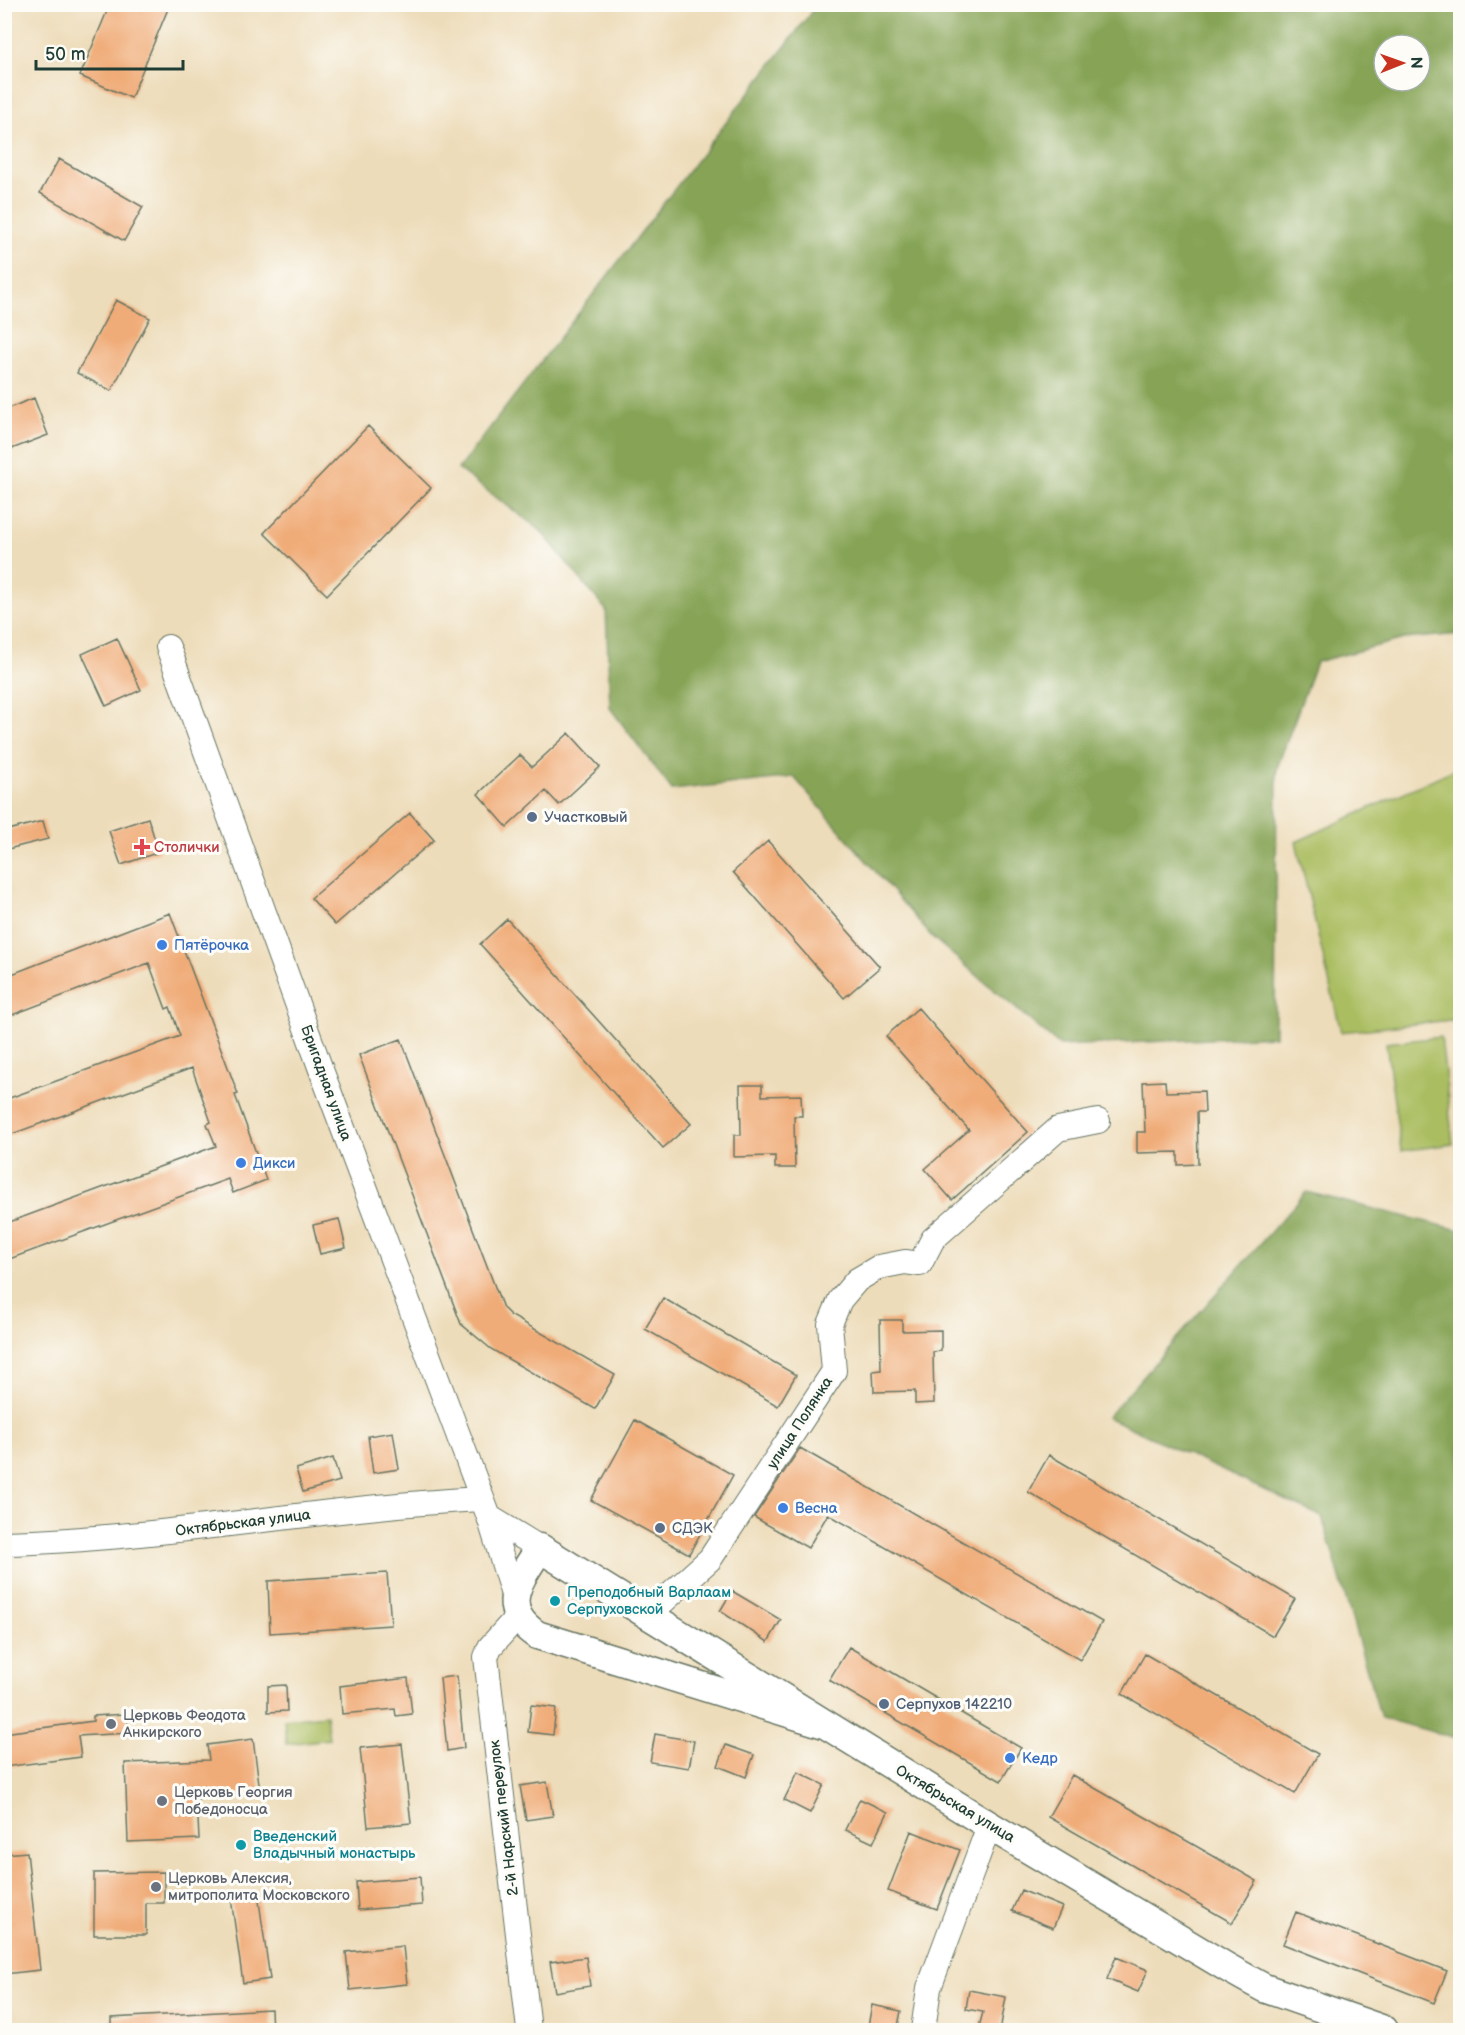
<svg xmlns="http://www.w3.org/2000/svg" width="1465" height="2035" viewBox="0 0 1465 2035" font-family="'Balsamiq Sans',sans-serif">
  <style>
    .green { fill: #aabd61; stroke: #647d4a; stroke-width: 1.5 }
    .forest { fill: #87a457; stroke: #537046; stroke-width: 1.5; fill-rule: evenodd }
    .building { fill: #f0ac78 }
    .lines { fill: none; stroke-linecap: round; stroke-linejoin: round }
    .minor-casing { stroke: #677563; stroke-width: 26 }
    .tertiary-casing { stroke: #677563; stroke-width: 31 }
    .minor { stroke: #fff; stroke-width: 24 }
    .tertiary { stroke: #fff; stroke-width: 28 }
    .service-dot { fill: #5c6f8a; stroke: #fdfcf7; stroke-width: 2 }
    .health-dot { fill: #e0444e; stroke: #fdfcf7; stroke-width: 2 }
    .shop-dot { fill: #3f7fe0; stroke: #fdfcf7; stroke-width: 2 }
    .culture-dot { fill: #0f9aa8; stroke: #fdfcf7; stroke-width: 2 }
    .worship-dot { fill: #6b7280; stroke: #fdfcf7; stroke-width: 2 }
    .labels { text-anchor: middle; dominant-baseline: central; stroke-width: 6; stroke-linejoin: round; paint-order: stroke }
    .service-label { font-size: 15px; fill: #4e5e75; stroke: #fdfcf7; text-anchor: start }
    .health-label { font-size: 15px; fill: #be3a42; stroke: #fdfcf7; text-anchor: start }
    .shop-label { font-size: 15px; fill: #366cbe; stroke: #fdfcf7; text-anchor: start }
    .street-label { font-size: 15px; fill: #1f3d34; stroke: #fdfcf7 }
    .culture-label { font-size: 15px; fill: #0d838f; stroke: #fdfcf7; text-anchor: start }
    .worship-label { font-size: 15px; fill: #5b616d; stroke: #fdfcf7; text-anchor: start }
  </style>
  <rect width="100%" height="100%" fill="#fdfcf7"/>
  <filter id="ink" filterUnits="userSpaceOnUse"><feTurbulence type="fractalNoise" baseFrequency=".0167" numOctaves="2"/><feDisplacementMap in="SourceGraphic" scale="12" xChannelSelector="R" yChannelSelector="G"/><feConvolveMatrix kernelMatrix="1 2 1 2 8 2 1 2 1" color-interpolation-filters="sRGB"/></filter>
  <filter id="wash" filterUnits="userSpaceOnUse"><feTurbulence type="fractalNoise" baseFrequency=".008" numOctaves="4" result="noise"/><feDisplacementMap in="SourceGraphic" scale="24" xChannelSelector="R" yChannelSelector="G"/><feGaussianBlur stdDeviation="1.35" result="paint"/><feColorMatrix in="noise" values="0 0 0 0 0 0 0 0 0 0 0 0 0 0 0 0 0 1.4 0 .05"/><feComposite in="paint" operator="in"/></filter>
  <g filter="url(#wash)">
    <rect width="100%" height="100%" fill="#eddcb9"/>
    <!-- green -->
    <path class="green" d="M 1455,769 L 1460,802 L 1460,1019 L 1341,1032 L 1296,842 Z
      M 1441,1037 L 1453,1144 L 1401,1151 L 1386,1043 Z
      M 326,1715 L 329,1739 L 286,1744 L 284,1719 Z"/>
    <!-- forest -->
    <path class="forest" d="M 817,5 L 1460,5 L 1460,634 L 1404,639 L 1316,662 L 1277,768 L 1275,1036 L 1060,1046 L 932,937 L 794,777 L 672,790 L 610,708 L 606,610 L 540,530 L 458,469 ZM 1384,45 L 1420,45 L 1420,81 L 1384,81 Z
      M 1306,1192 L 1460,1230 L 1460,1739 L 1381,1718 L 1322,1517 L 1107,1417 Z"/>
    <g id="blocks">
      <!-- building -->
      <path class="building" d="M 110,4 L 170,4 L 131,98 L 80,76 Z
        M 59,159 L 143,207 L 124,241 L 40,193 Z
        M 116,300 L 150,318 L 111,391 L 77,373 Z
        M 34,398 L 48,435 L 4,452 L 4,410 Z
        M 368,426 L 431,488 L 327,595 L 264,533 Z
        M 117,638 L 141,690 L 106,706 L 82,654 Z
        M 569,733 L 600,767 L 559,805 L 546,791 L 507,827 L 478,794 L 520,755 L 532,767 Z
        M 410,813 L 434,840 L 335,925 L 311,898 Z
        M 148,818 L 159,852 L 121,865 L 109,831 Z
        M 43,821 L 48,839 L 4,850 L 4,831 Z
        M 768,841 L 880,967 L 844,998 L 733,872 Z
        M 170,913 L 238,1094 L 235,1095 L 266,1180 L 233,1193 L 228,1179 L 4,1261 L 4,1224 L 216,1146 L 207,1124 L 211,1122 L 192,1068 L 4,1137 L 4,1100 L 180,1036 L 170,1007 L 166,1009 L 149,963 L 4,1018 L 4,977 Z
        M 507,919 L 691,1124 L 663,1148 L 480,944 Z
        M 918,1008 L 1028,1132 L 952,1200 L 925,1169 L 969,1130 L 886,1036 Z
        M 401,1039 L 503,1308 L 510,1315 L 615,1375 L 595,1409 L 491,1349 L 461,1324 L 359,1055 Z
        M 1165,1081 L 1166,1092 L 1204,1091 L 1205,1112 L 1197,1112 L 1198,1164 L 1178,1165 L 1178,1152 L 1137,1153 L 1137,1132 L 1145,1132 L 1143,1082 Z
        M 740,1085 L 762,1085 L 762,1096 L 801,1095 L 802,1116 L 794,1116 L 795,1168 L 775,1168 L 775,1156 L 734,1157 L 734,1135 L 741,1135 Z
        M 339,1219 L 346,1248 L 320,1254 L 313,1225 Z
        M 663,1298 L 796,1375 L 778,1406 L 645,1329 Z
        M 880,1320 L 902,1320 L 902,1331 L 941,1330 L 941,1351 L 933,1352 L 934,1403 L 915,1404 L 915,1391 L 874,1392 L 873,1371 L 881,1370 Z
        M 635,1420 L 733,1475 L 689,1554 L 591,1500 Z
        M 393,1432 L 399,1469 L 373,1473 L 368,1436 Z
        M 800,1448 L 1102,1622 L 1080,1660 L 828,1514 L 808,1548 L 754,1517 Z
        M 1049,1455 L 1295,1599 L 1273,1636 L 1028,1492 Z
        M 333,1458 L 340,1481 L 303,1492 L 296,1469 Z
        M 387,1573 L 391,1625 L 270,1633 L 268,1581 Z
        M 732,1591 L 781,1620 L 768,1642 L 720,1611 Z
        M 849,1647 L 1021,1748 L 1001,1781 L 829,1680 Z
        M 1145,1654 L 1318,1754 L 1295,1794 L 1122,1694 Z
        M 457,1676 L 464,1748 L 447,1751 L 440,1678 Z
        M 408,1678 L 412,1714 L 396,1716 L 395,1709 L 342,1714 L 340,1686 Z
        M 286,1685 L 287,1711 L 268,1712 L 268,1686 Z
        M 531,1705 L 556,1708 L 553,1735 L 528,1732 Z
        M 127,1714 L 129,1733 L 78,1736 L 81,1757 L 4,1767 L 4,1733 L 93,1721 L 93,1716 Z
        M 655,1734 L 694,1741 L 689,1768 L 650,1762 Z
        M 253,1739 L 260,1791 L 197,1799 L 199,1839 L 128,1842 L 125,1763 L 209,1760 L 207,1745 Z
        M 402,1744 L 411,1823 L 368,1827 L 360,1748 Z
        M 726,1745 L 754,1755 L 746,1777 L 718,1766 Z
        M 798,1772 L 824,1785 L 810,1813 L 784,1800 Z
        M 1072,1775 L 1257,1881 L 1232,1923 L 1048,1817 Z
        M 547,1782 L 553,1816 L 526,1820 L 520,1786 Z
        M 860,1799 L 888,1812 L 873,1843 L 845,1830 Z
        M 911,1831 L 960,1850 L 937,1909 L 888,1891 Z
        M 27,1852 L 40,1970 L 4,1974 L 4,1854 Z
        M 164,1872 L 164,1903 L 146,1903 L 146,1935 L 94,1935 L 94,1873 Z
        M 420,1877 L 422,1905 L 358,1910 L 356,1882 Z
        M 1021,1890 L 1062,1907 L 1053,1928 L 1012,1911 Z
        M 258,1894 L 270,1979 L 243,1983 L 231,1898 Z
        M 1296,1912 L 1447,1971 L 1434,2003 L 1283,1944 Z
        M 403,1946 L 407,1984 L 350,1990 L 346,1952 Z
        M 586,1957 L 590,1986 L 555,1992 L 550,1962 Z
        M 1116,1957 L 1148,1970 L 1138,1992 L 1107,1979 Z
        M 969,1990 L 1006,1997 L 1000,2031 L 978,2031 L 983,2012 L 966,2009 Z
        M 872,2005 L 901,2011 L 897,2031 L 867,2031 Z
        M 271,2009 L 272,2031 L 111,2031 L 111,2018 Z"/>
    </g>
  </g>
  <g filter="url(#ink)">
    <use href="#blocks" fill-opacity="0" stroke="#677563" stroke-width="1.5"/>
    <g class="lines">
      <defs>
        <path id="minor" d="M 168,647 L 320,1067 L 489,1517 L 514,1598
          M 489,1517 L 540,1548
          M 4,1543 C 164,1539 321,1507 481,1499
          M 647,1616 L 710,1559 L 834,1371 L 830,1324 L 840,1300 L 857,1280 L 879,1267 L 905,1262 L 920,1264 L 933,1239 L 1058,1129 L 1098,1121
          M 517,1617 L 490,1647 L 486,1657 L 529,2030
          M 923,2030 L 929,1988 L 989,1826"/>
        <path id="tertiary" d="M 824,1724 L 537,1635 C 496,1608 520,1579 540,1548 L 995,1829 L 1228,1968 L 1264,1988 L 1384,2030"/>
      </defs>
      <!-- minor casing -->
      <use href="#minor" class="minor-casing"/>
      <!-- tertiary casing -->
      <use href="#tertiary" class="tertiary-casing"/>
      <!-- minor -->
      <use href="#minor" class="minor"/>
      <!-- tertiary -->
      <use href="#tertiary" class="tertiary"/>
    </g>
  </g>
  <!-- markers -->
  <g class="service-dot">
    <circle cx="532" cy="817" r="6"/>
    <circle cx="660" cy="1528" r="6"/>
    <circle cx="884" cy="1704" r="6"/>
  </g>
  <path class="health-dot" d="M139 838h6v6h6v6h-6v6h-6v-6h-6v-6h6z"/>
  <g class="shop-dot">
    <circle cx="162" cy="945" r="6"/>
    <circle cx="241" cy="1163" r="6"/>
    <circle cx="783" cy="1508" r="6"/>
    <circle cx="1010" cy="1758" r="6"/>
  </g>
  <g class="culture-dot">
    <circle cx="555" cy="1601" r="6"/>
    <circle cx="241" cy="1845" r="6"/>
  </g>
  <g class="worship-dot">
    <circle cx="111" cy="1724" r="6"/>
    <circle cx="162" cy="1801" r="6"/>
    <circle cx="156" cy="1887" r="6"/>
  </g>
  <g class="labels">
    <!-- service labels -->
    <g class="service-label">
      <text x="544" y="817">Участковый</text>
      <text x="672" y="1528">СДЭК</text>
      <text x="896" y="1704">Серпухов 142210</text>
    </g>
    <!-- health labels -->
    <g class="health-label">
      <text x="154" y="847">Столички</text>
    </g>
    <!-- shop labels -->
    <g class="shop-label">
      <text x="174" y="945">Пятёрочка</text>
      <text x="253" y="1163">Дикси</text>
      <text x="795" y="1508">Весна</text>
      <text x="1022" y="1758">Кедр</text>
    </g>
    <!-- street labels -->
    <g class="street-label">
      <text transform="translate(326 1083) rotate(70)">Бригадная улица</text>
      <text transform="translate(800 1423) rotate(-57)">улица Полянка</text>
      <text transform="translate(243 1523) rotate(-7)">Октябрьская улица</text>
      <text transform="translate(955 1804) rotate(31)">Октябрьская улица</text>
      <text transform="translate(504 1818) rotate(-97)">2-й Нарский переулок</text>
    </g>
    <!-- culture labels -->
    <g class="culture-label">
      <text x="567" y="1592">Преподобный Варлаам<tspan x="567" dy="17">Серпуховской</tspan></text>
      <text x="253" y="1836">Введенский<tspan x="253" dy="17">Владычный монастырь</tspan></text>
    </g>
    <!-- worship labels -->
    <g class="worship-label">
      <text x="123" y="1715">Церковь Феодота<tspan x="123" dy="17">Анкирского</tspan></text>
      <text x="174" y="1792">Церковь Георгия<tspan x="174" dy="17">Победоносца</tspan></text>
      <text x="168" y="1878">Церковь Алексия,<tspan x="168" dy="17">митрополита Московского</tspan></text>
    </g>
  </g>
  <!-- margin -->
  <rect width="1465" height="2035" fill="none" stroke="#fdfcf7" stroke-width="24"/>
  <!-- north arrow -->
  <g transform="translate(1402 63) rotate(89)"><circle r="28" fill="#fdfcf7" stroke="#a4b0a9" stroke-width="1.5"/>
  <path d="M0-4.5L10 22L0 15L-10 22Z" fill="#c8321e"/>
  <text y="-9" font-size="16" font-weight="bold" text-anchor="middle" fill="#1f3d34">N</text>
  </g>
  <!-- scale -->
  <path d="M36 60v9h147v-9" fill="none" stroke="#1f3d34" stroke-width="3"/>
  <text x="45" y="60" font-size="18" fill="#1f3d34" stroke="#fdfcf7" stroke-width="4.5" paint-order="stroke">50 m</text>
</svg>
